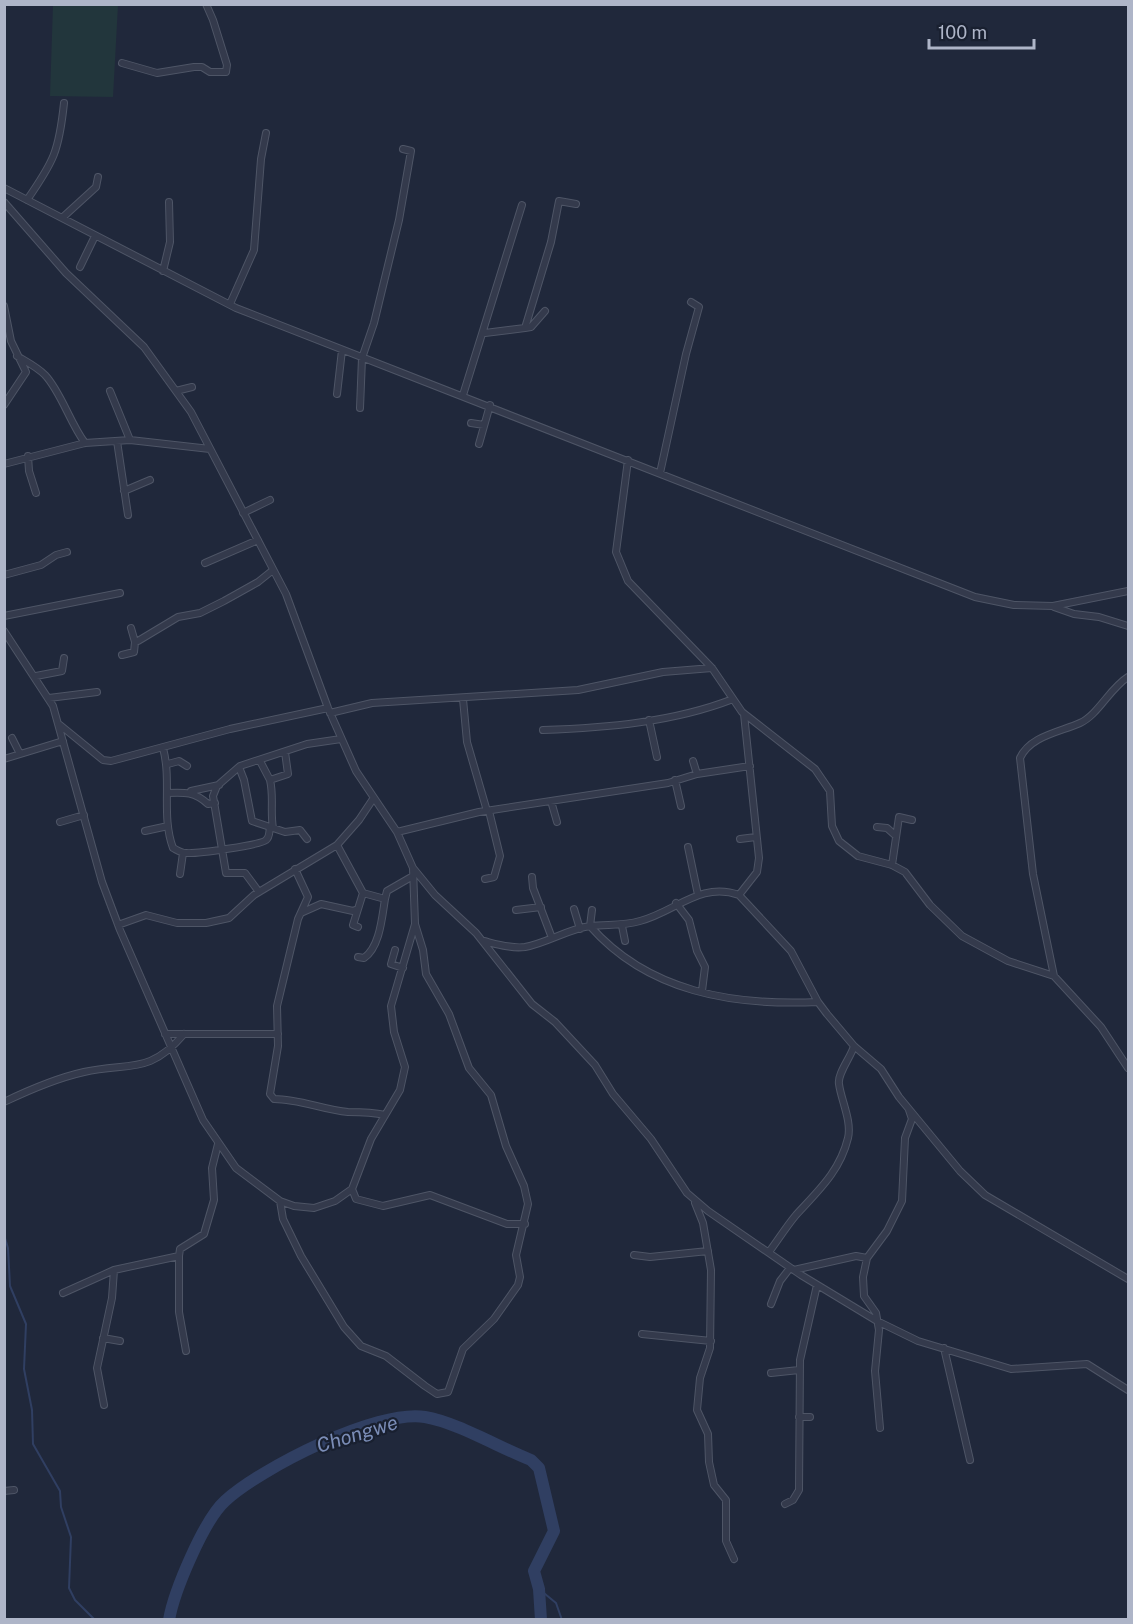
<svg xmlns="http://www.w3.org/2000/svg" width="1133" height="1624" viewBox="0 0 1133 1624" font-family="'Public Sans',sans-serif">
  <style>
    .green { fill: #22363c }
    .lines { fill: none; stroke-linecap: round; stroke-linejoin: round }
    .stream { stroke: #303f62; stroke-width: 2 }
    .river { stroke: #303f62; stroke-width: 12 }
    .minor-casing { stroke: #4e5566; stroke-width: 8 }
    .minor { stroke: #343a4c; stroke-width: 6 }
    .labels { text-anchor: middle; dominant-baseline: central; stroke-width: 4.5; stroke-linejoin: round; paint-order: stroke }
    .water-label { font-size: 20px; font-style: italic; fill: #7b8db7; stroke: #192030 }
  </style>
  <rect width="100%" height="100%" fill="#20283b"/>
  <!-- green -->
  <path class="green" d="M 53,5 L 118,5 L 113,97 L 50,96 Z"/>
  <g class="lines">
    <!-- stream -->
    <path class="stream" d="M 4,1235 L 8,1248 L 10,1286 L 26,1324 L 24,1369 L 32,1410 L 33,1444 L 60,1491 L 61,1507 L 71,1537 L 69,1588 L 75,1600 L 95,1620
      M 539,1589 L 556,1603 L 562,1620"/>
    <!-- river -->
    <path class="river" d="M 169,1620 C 174,1591 204,1520 225,1501 C 261,1468 377,1409 425,1417 C 456,1422 500,1448 531,1460 L 539,1468 L 554,1531 L 534,1571 L 539,1589 L 541,1620"/>
    <defs>
      <path id="minor" d="M 122,63 L 157,73 L 194,67 L 202,67 L 210,72 L 226,72 L 227,65 L 213,20 L 206,4
        M 4,188 L 236,308 L 975,597 L 1014,605 L 1053,606 L 1128,591
        M 27,200 C 54,161 59,151 64,103
        M 4,202 L 66,273 L 144,347 L 191,412 L 286,594 L 328,708 L 356,771 L 397,832 L 413,868 L 415,924 L 423,950 L 426,974 L 449,1014 L 469,1068 L 491,1095 L 506,1146 L 524,1186 L 528,1204 L 516,1255 L 520,1277 L 518,1285 L 494,1319 L 463,1349 L 448,1392 L 437,1394 L 425,1386 L 386,1356 L 361,1346 L 344,1327 L 301,1256 L 283,1219 L 280,1201
        M 62,218 L 96,187 L 98,177
        M 80,267 L 95,236
        M 163,271 L 170,242 L 169,202
        M 230,304 L 254,250 L 261,159 L 266,133
        M 4,306 L 11,341 L 26,372 L 4,405
        M 525,328 L 531,327 L 545,311
        M 485,333 L 525,328 L 551,242 L 559,201 L 576,204
        M 17,356 C 27,362 37,367 45,375 C 61,392 70,423 85,443
        M 110,391 L 130,440
        M 176,391 L 192,387
        M 337,394 L 342,350
        M 463,395 L 522,205
        M 360,408 L 362,358 L 374,323 L 399,220 L 411,151 L 403,149
        M 471,423 L 484,425
        M 117,441 L 128,515
        M 479,444 L 490,405
        M 28,456 L 29,471 L 36,493
        M 628,460 L 616,552 L 628,581 L 712,668 L 742,712 L 815,769 L 830,791 L 832,826 L 839,841 L 858,856 L 892,865 L 905,872 L 930,905 L 962,936 L 1008,961 L 1054,976 L 1101,1027 L 1128,1068
        M 4,464 L 85,443 L 130,440 L 210,449
        M 660,473 L 686,354 L 699,307 L 691,302
        M 124,491 L 150,480
        M 243,513 L 270,500
        M 205,563 L 258,540
        M 4,575 L 41,565 L 56,555 L 67,552
        M 1054,607 L 1074,614 L 1099,617 L 1128,626
        M 4,616 L 120,593
        M 131,628 L 135,642 L 138,641 L 178,617 L 200,613 L 224,601 L 258,582 L 273,570
        M 4,631 L 53,706 L 102,882 L 120,930 L 203,1120 L 236,1168 L 280,1201 L 294,1206 L 314,1208 L 335,1201 L 352,1189 L 371,1139 L 400,1090 L 405,1067 L 394,1032 L 391,1006 L 415,924
        M 122,655 L 134,652 L 135,642
        M 36,676 L 62,671 L 64,658
        M 49,698 L 97,692
        M 463,699 L 467,742 L 487,811
        M 330,713 L 372,703 L 578,690 L 663,672 L 712,668
        M 649,720 L 657,757
        M 60,725 L 103,760 L 111,761 L 230,729 L 328,708
        M 543,730 C 606,728 674,722 733,699
        M 12,738 L 20,754
        M 163,748 C 172,781 161,816 173,848 C 177,850 181,853 186,853 C 196,854 261,845 266,840 C 270,837 269,832 270,827 L 285,832 L 300,830 L 307,839
        M 4,759 L 63,741
        M 260,761 L 270,780 L 288,774 L 285,752
        M 168,764 L 179,761 L 187,766
        M 239,767 L 244,780 L 252,821 L 270,827
        M 697,774 L 750,766
        M 270,780 C 274,797 270,811 273,828
        M 675,780 L 681,806
        M 191,791 L 219,785
        M 167,793 C 185,792 195,792 208,804 L 215,803
        M 551,801 L 557,822
        M 60,822 L 84,815
        M 877,827 L 887,828 L 896,836
        M 145,831 L 168,826
        M 397,832 L 479,812 L 668,783 L 697,774 L 693,761
        M 740,839 L 756,837
        M 337,845 L 363,893 L 385,899 L 387,891 L 413,876
        M 688,847 L 698,895
        M 892,865 L 899,817 L 912,820
        M 413,868 L 435,895 L 476,933 L 532,1004 L 555,1022 L 595,1065 L 613,1094 L 651,1139 L 687,1193 L 708,1211 L 801,1275 L 877,1321 L 918,1341 L 1011,1369 L 1087,1364 L 1128,1390
        M 295,869 L 308,897 L 298,919 L 277,1006 L 278,1046 L 270,1094 L 274,1099 C 300,1099 323,1110 348,1112 C 361,1112 372,1112 385,1115
        M 180,874 L 183,853
        M 532,877 L 533,888 L 552,938
        M 485,879 L 494,877 L 500,856 L 489,811
        M 259,892 L 245,873 L 226,873 L 213,796 L 217,786 L 240,766 L 307,744 L 341,739
        M 739,895 L 757,872 L 759,858 L 744,714
        M 676,903 L 689,920 L 697,951 L 705,967 L 702,991
        M 358,909 L 353,925 L 358,927
        M 574,909 L 580,929
        M 516,910 L 541,907
        M 592,910 L 590,926 C 648,992 733,1006 818,1002
        M 303,912 L 321,904 L 353,911 L 358,909 L 363,893
        M 118,925 L 146,915 L 177,923 L 206,923 L 229,918 L 254,895 L 337,845 L 359,820 L 373,799
        M 622,926 L 625,941
        M 484,941 C 496,944 512,949 525,947 C 547,943 568,929 590,926 C 608,924 623,926 640,921 C 675,912 701,881 739,895 L 791,951 L 818,1002 L 827,1014 L 854,1046 L 881,1069 L 899,1097 L 960,1171 L 985,1195 L 1128,1279
        M 395,950 L 391,964 L 403,968
        M 358,957 L 364,958 C 380,947 382,917 385,899
        M 1054,976 L 1033,874 L 1020,758 C 1030,736 1060,732 1080,723 C 1098,715 1110,688 1128,677
        M 165,1034 L 278,1034
        M 4,1102 C 29,1090 57,1078 84,1072 C 130,1062 149,1075 184,1034
        M 352,1189 L 356,1199 L 383,1206 L 430,1195 L 507,1224 L 525,1224
        M 695,1203 L 703,1223 L 711,1270 L 710,1348 L 700,1378 L 697,1410 L 708,1434 L 709,1462 L 714,1485 L 726,1500 L 726,1541 L 734,1559
        M 769,1252 C 778,1240 786,1227 796,1215 C 819,1190 840,1171 848,1138 C 852,1121 841,1100 839,1084 C 837,1074 851,1057 854,1046
        M 634,1255 L 650,1257 L 708,1251
        M 794,1270 L 856,1256 L 867,1258
        M 63,1293 L 114,1270 L 179,1256
        M 771,1304 L 780,1281 L 790,1268
        M 642,1334 L 711,1341
        M 103,1338 L 120,1341
        M 944,1348 L 970,1460
        M 186,1351 L 179,1312 L 179,1256 L 180,1249 L 204,1234 L 214,1200 L 212,1168 L 218,1144
        M 771,1373 L 799,1370
        M 104,1405 L 97,1368 L 112,1298 L 114,1270
        M 799,1417 L 810,1417
        M 880,1428 L 875,1371 L 879,1330 L 876,1313 L 864,1296 L 863,1277 L 867,1258 L 887,1231 L 902,1201 L 905,1138 L 912,1119 L 909,1110
        M 4,1491 L 14,1490
        M 785,1504 L 793,1500 L 799,1490 L 800,1360 L 817,1285"/>
    </defs>
    <!-- minor casing -->
    <use href="#minor" class="minor-casing"/>
    <!-- minor -->
    <use href="#minor" class="minor"/>
  </g>
  <g class="labels">
    <!-- water labels -->
    <g class="water-label">
      <text transform="translate(357 1434) rotate(-17)">Chongwe</text>
    </g>
  </g>
  <!-- border -->
  <rect width="1133" height="1624" fill="none" stroke="#aeb5c8" stroke-width="12"/>
  <!-- scale -->
  <path d="M929 39v9h105v-9" fill="none" stroke="#aeb5c8" stroke-width="3"/>
  <text x="938" y="39" font-size="18" fill="#aeb5c8" stroke="#192030" stroke-width="4.5" paint-order="stroke">100 m</text>
</svg>
